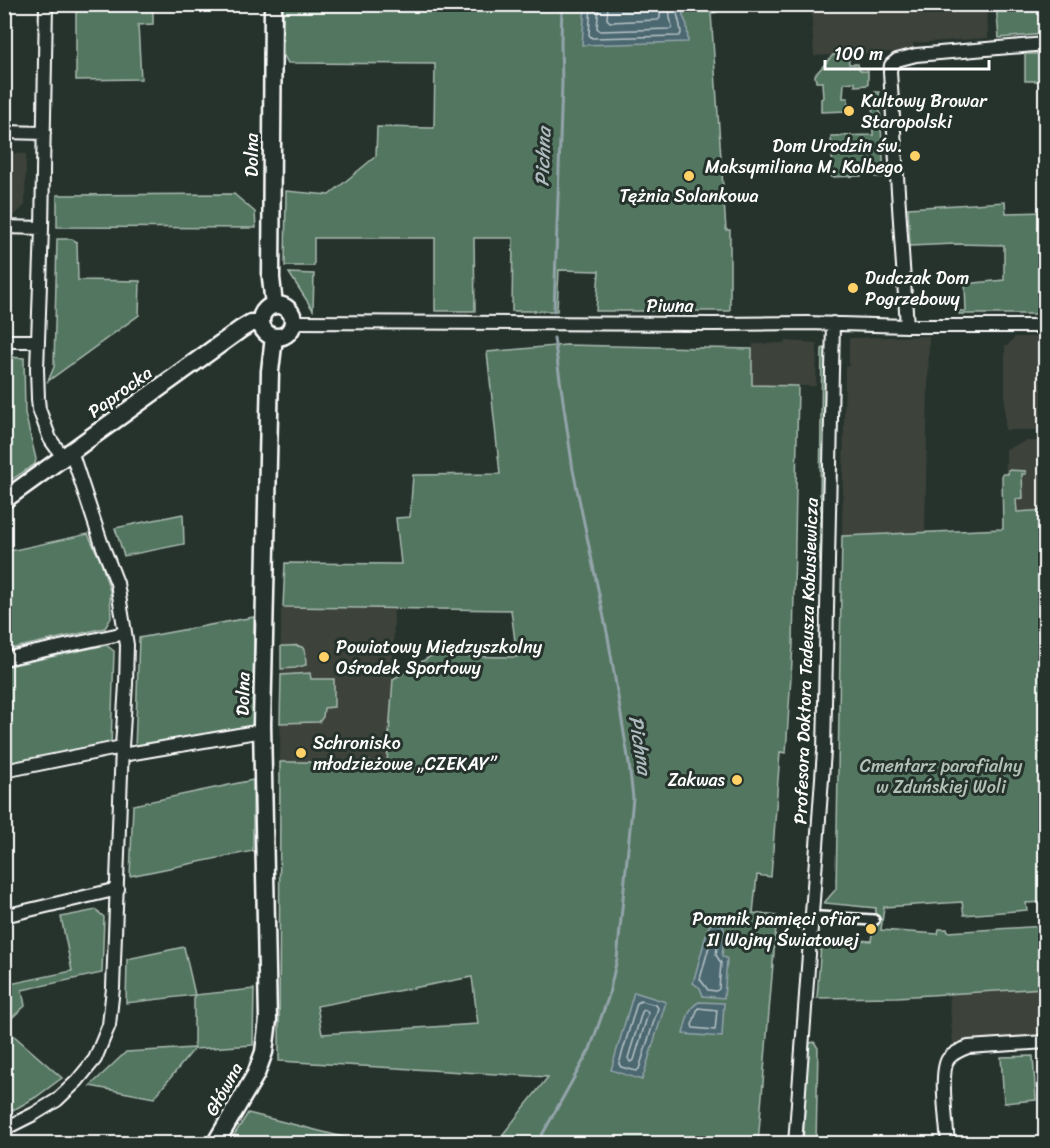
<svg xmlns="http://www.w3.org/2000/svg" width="1050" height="1148" viewBox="0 0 1050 1148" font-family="Sriracha,sans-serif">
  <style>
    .built { fill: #3c433a }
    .green { fill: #537660; stroke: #a9bab0; stroke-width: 1.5; fill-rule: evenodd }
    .water { fill: #4b6871; stroke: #93a4aa; stroke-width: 1.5 }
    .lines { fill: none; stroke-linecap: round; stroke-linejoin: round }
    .shore { stroke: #b7c3c6; stroke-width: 1.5 }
    .stream { stroke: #93a4aa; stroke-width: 3 }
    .pedestrian-casing { stroke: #fff; stroke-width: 14 }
    .minor-casing { stroke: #fff; stroke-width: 16 }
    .tertiary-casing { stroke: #fff; stroke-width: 21 }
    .pedestrian { stroke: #26332d; stroke-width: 9 }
    .minor { stroke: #26332d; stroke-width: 12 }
    .tertiary { stroke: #26332d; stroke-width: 16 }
    .poi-dot { fill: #ffd166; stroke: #26332d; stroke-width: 2 }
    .labels { text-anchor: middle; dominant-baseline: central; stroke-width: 6; stroke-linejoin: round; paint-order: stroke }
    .poi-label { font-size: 18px; fill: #fff; stroke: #26332d; text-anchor: start }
    .street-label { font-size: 18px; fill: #fff; stroke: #26332d }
    .park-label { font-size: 18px; fill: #b2c1b7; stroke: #26332d }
    .water-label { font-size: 20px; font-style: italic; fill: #aebbbf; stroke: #26332d }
  </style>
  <rect width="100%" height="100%" fill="#26332d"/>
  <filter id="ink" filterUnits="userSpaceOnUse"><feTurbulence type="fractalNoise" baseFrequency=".0167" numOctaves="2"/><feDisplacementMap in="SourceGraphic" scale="12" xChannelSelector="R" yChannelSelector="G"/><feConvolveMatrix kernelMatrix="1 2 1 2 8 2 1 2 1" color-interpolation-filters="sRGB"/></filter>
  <g filter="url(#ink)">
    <!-- built -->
    <path class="built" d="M 811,5 L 987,5 L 988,38 L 913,43 L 913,51 L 814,56 Z
      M 5,153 L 26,154 L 25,205 L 15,215 L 5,215 Z
      M 929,336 L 925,533 L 842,535 L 845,367 L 849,366 L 849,338 Z
      M 1015,337 L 1045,337 L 1045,370 L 1043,371 L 1043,430 L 1005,430 L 1005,346 L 1007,346 Z
      M 785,341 L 817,343 L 816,386 L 751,385 L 753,344 L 785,343 Z
      M 1026,441 L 1045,441 L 1045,527 L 1005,529 L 1006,449 Z
      M 283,607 L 394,609 L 393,679 L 387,762 L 280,762 L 281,610 Z
      M 1045,988 L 1045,1037 L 953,1044 L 949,994 Z"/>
    <!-- green -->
    <path class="green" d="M 76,5 L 153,5 L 153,24 L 138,25 L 141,79 L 76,80 Z
      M 283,5 L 717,5 L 717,12 L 711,13 L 726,230 L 730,230 L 730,311 L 596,311 L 599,271 L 559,270 L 557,311 L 512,311 L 513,238 L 474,238 L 475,311 L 435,311 L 435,238 L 314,238 L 314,266 L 285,266 L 286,191 L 329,195 L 376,156 L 377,127 L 434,128 L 435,64 L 288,63 L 283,54 Z
      M 996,5 L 1045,5 L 1045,34 L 999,38 Z
      M 848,54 L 849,64 L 858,64 L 859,69 L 862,71 L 868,71 L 868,85 L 855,86 L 855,82 L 844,83 L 843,98 L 848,98 L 848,111 L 821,112 L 821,99 L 823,98 L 822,82 L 816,82 L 815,75 L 833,55 Z
      M 1025,54 L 1045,54 L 1045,81 L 1025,81 Z
      M 872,92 L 879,92 L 884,177 L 875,177 L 875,170 L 861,169 L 861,176 L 831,177 L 833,172 L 831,136 L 873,135 Z
      M 234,194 L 255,212 L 256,228 L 57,227 L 57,195 Z
      M 1005,202 L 1006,213 L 1045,212 L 1045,314 L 959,314 L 959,311 L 966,311 L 965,284 L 1004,280 L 1004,245 L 955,244 L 910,246 L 908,208 Z
      M 57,239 L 72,239 L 77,242 L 78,280 L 140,281 L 139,315 L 48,381 L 54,367 Z
      M 289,273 L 314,274 L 313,310 Z
      M 566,345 L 752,349 L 752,385 L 798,386 L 793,645 L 786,753 L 780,752 L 771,877 L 757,875 L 753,913 L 777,916 L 758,1143 L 496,1143 L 548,1077 L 279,1061 L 280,762 L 387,762 L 393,679 L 431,656 L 517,657 L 511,610 L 283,607 L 285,563 L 401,564 L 396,518 L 410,517 L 413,475 L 500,474 L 487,352 ZM 472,977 L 478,1024 L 322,1034 L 317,1006 Z
      M 826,347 L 822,571 L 819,571 L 822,349 Z
      M 5,357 L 24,358 L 25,413 L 36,459 L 35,464 L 5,484 Z
      M 1008,470 L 1026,471 L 1026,474 L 1022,474 L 1023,498 L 1016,499 L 1017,512 L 1046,510 L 1045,907 L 1044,907 L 1044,902 L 1026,903 L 1027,910 L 964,915 L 962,902 L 884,907 L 881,930 L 938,934 L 939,929 L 947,929 L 948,932 L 1045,926 L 1045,988 L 897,997 L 817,998 L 821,944 L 844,946 L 845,939 L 871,941 L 876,908 L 824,903 L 836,889 L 842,536 L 1003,529 L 1002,474 L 1008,474 Z
      M 183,514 L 184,544 L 124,556 L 115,528 Z
      M 88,534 L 101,562 L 110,591 L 111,618 L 105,628 L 5,650 L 5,552 Z
      M 254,617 L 253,727 L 135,749 L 139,638 Z
      M 106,645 L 114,651 L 111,745 L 5,767 L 4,667 Z
      M 281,646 C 301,646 306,641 306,665 L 295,668 L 281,669 Z
      M 310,673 L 311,679 L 334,679 L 334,707 L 324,708 L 323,717 L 319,722 L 280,723 L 281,675 Z
      M 253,780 L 253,851 L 130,876 L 133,805 Z
      M 96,910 L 104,917 L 102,973 L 22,990 L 25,1006 L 5,1024 L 5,985 L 72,971 L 61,917 Z
      M 184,947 L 195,995 L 254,989 L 253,1045 L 194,1049 L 154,1098 L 90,1086 L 126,1052 L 194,1048 L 194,995 L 126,1003 L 127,959 Z
      M 4,1027 L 62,1078 L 36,1097 L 12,1111 L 5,1096 Z
      M 814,1042 L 818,1048 L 816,1143 L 803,1143 L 808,1047 L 810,1043 Z
      M 1033,1056 L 1036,1100 L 1004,1103 L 1001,1057 Z
      M 248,1113 L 367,1143 L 229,1143 Z"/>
    <!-- water -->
    <path class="water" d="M 585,5 L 682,5 L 683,16 L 687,25 L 688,42 L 582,45 Z
      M 716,923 L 722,925 L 725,931 L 722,956 L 726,958 L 727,960 L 724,998 L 703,996 L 700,988 L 693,983 L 708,928 L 710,925 Z
      M 634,992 L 666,1002 L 642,1080 L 611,1070 Z
      M 699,1002 L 724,1003 L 722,1037 L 683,1034 C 686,1023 688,1007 699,1002 Z"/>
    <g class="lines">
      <!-- shore -->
      <path class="shore" d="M 591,4 L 589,35 L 592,38 L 679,36 L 681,34 C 681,24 676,15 676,4
        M 599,4 L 597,28 L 600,31 L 671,29 L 672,26 L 670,18 L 669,4
        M 608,4 L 607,19 L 610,22 L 658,20 L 660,18 L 660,4
        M 717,930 L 719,933 L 716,955 L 721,963 L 719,989 L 716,991 L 708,990 L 700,979 L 713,932 Z
        M 641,1001 L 656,1005 L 658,1008 L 639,1069 L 636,1071 L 621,1067 L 619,1064 L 637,1003 Z
        M 698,1008 L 717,1010 L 715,1030 L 693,1028 L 692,1025 Z
        M 644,1010 L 647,1011 L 648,1014 L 634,1060 L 630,1062 L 628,1058 L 642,1012 Z"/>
      <!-- stream -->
      <path class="stream" d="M 554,311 L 562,84 L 561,43 L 562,4
        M 537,1144 L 590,1049 L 608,998 L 617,959 L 633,798 L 629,763 L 608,637 L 573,470 L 554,338"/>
      <defs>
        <path id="pedestrian" d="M 820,917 L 874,920"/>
        <path id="minor" d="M 46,4 L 42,228 L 37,369 L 38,399 L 39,409 L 50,439 L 63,457
          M 4,132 L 44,133
          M 4,227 L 42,228
          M 294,322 L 714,324 L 808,323 L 907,326 L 1046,326
          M 907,326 L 890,72 L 891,65 L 897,60 L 916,55 L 1046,44
          M 4,341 L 38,341
          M 4,659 L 125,633
          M 122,755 L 262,731
          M 4,771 L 122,747
          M 4,916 L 118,889
          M 4,1129 L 34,1114 L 57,1100 L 77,1081 L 95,1059 L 109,1025 L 113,988 L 122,747 L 126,684 L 127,645 L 117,583 L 101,542 L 71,451
          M 795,1144 L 824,751 L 833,323
          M 948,1144 C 947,1126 939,1073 948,1059 C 953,1053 960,1050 968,1047 L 1046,1042"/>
        <path id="tertiary" d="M 273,4 L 271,278 L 274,305
          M261 321a16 16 0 1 1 32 0a16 16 0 1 1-32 0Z
          M 4,500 L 241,329 L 251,323 L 261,323
          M 215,1144 L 256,1074 L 264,1052 L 268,1020 L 262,725 L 270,371 L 274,337"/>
      </defs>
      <!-- pedestrian casing -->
      <use href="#pedestrian" class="pedestrian-casing"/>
      <!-- minor casing -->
      <use href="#minor" class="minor-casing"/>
      <!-- tertiary casing -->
      <use href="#tertiary" class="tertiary-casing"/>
      <!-- pedestrian -->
      <use href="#pedestrian" class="pedestrian"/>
      <!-- minor -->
      <use href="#minor" class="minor"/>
      <!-- tertiary -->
      <use href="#tertiary" class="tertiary"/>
    </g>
  </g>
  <!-- markers -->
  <g class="poi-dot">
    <circle cx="849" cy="111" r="6"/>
    <circle cx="915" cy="156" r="6"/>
    <circle cx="689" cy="176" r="6"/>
    <circle cx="853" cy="288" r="6"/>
    <circle cx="324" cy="657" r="6"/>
    <circle cx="301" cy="753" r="6"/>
    <circle cx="737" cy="780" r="6"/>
    <circle cx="871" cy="929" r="6"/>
  </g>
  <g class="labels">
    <!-- poi labels -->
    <g class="poi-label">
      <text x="861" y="101">Kultowy Browar<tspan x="861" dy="21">Staropolski</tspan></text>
      <text x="903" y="146" text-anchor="end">Dom Urodzin św.<tspan x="903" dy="21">Maksymiliana M. Kolbego</tspan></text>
      <text x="689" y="196" text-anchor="middle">Tężnia Solankowa</text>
      <text x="865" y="278">Dudczak Dom<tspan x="865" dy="21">Pogrzebowy</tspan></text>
      <text x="336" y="647">Powiatowy Międzyszkolny<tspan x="336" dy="21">Ośrodek Sportowy</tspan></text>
      <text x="313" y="743">Schronisko<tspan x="313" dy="21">młodzieżowe „CZEKAY”</tspan></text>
      <text x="725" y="780" text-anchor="end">Zakwas</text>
      <text x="859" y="919" text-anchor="end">Pomnik pamięci ofiar<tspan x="859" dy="21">II Wojny Światowej</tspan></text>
    </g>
    <!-- street labels -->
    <g class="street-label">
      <text transform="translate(252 155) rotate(-90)">Dolna</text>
      <text x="670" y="306">Piwna</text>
      <text transform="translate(120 392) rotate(-36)">Paprocka</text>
      <text transform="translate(806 661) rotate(-88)">Profesora Doktora Tadeusza Kobusiewicza</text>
      <text transform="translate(243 694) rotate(-89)">Dolna</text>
      <text transform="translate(224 1089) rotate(-61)">Główna</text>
    </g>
    <!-- park labels -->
    <g class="park-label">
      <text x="941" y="766">Cmentarz parafialny<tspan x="941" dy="21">w Zduńskiej Woli</tspan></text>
    </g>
    <!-- water labels -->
    <g class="water-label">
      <text transform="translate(543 157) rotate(-88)">Pichna</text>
      <text transform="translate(640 745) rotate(81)">Pichna</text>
    </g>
  </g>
  <!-- margin -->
  <rect width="1050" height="1148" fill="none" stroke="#26332d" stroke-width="24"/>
  <rect x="12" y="12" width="1026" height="1124" fill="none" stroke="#fff" stroke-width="2" filter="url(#ink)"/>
  <!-- scale -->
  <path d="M825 60v9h164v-9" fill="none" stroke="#ffffff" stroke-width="3"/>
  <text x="834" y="60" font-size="18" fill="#ffffff" stroke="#26332d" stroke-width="4.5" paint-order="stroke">100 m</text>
</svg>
